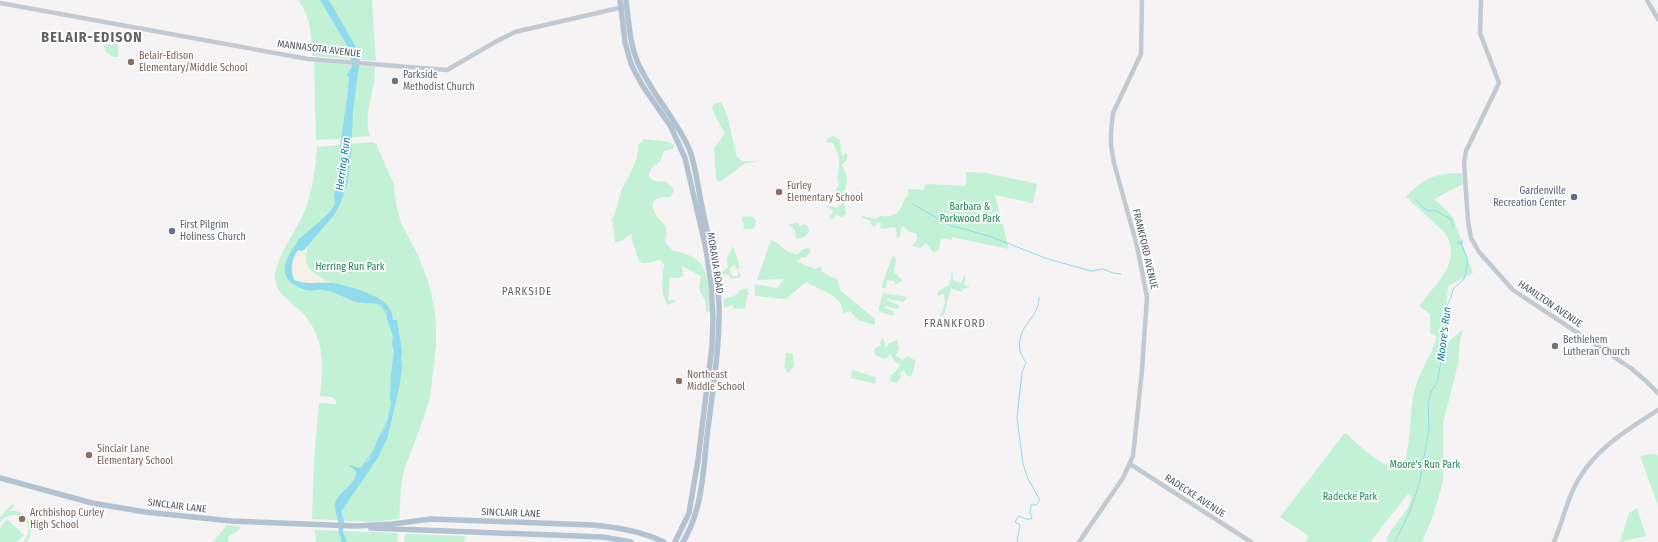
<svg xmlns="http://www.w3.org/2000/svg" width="1658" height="542" viewBox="0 0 1658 542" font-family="'Fira Sans Condensed',sans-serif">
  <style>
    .green { fill: #c3f1d5 }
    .sand { fill: #f5f0e5 }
    .water { fill: #90daee }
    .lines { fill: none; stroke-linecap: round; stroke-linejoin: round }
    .stream { stroke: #90daee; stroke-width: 1 }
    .minor { stroke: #c1cad2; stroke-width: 4.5 }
    .major { stroke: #b3c2d1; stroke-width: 5.5 }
    .education-dot { fill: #8d6e63; stroke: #fff; stroke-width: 1.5 }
    .worship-dot { fill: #6b7280; stroke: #fff; stroke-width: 1.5 }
    .service-dot { fill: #5c6f8a; stroke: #fff; stroke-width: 1.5 }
    .labels { text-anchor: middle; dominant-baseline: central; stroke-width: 3.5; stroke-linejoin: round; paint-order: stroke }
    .street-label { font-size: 10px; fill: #4a5661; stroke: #fff }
    .education-label { font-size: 10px; fill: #785e54; stroke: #fff; text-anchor: start }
    .worship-label { font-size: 10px; fill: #5b616d; stroke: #fff; text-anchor: start }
    .service-label { font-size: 10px; fill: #4e5e75; stroke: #fff; text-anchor: end }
    .park-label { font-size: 10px; fill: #17864f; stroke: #fff }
    .water-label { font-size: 11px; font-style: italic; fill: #0c7c9b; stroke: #fff }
    .neighbourhood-label { font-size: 11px; letter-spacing: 1px; fill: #5f6368; stroke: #fff }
    .district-label { font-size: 14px; font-weight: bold; letter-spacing: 1px; fill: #5f6368; stroke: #fff }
  </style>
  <rect width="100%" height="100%" fill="#f5f3f3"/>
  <!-- green -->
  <path class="green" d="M 298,0 L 372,0 L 376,61 L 313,56 C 311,35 311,17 298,0 Z
    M 118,44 L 118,57 L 113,57 L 105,51 L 104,45 Z
    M 314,62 L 375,67 C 376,91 362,113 370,136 L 341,138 L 333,140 L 333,139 L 316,140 Z
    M 721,102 L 727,115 L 737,157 L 742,161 L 759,161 L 744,164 L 720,182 L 717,181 L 716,178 L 714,149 L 725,133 L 716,118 L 712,107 L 714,104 Z
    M 833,136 L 840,140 L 842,156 L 847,153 L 847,160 L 842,165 C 850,180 848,186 839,200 L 836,189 L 839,185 C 836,176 840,167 839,158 C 839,154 835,148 833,143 L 826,142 L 828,138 Z
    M 644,139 C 655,141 664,139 674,145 L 673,149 L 664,151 C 662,154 662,158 660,161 C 654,168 649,166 649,177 C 653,182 658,182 664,181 C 671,185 678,189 670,197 C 655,196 647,202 657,216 C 659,220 663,222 665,226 C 667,231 666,237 665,242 L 673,251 C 712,257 706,278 710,311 L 706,312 L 705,300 L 699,290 L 701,276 L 682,266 L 683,276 L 678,278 L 670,278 L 668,300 L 676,300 L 676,302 L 668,305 C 660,295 662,275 664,264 L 660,260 C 655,261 647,264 643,263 C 635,262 637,246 631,240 L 632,235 L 631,234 L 621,241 L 615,242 L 612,219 C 618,209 618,199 622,189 C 629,175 639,161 638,145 Z
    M 372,142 L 376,144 L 394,184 L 396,204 L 401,223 L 418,255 L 428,281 L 433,301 L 436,324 L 436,345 L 430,398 L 424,417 L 404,470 L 401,488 L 399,519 L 371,522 L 312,519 L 314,461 L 319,403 L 336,404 L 336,401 L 332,397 L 320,396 C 323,368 325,342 307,318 C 297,304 277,297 275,279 C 274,260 298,228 305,210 C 312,192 316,166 317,147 Z
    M 966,172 L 987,173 L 1037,184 L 1033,203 L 995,195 L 1009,249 L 951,237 L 953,240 L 941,238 L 939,249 L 934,253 L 926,243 L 920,248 L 912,246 L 917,240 L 917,234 L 908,231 L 904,226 L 901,228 L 900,237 L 897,238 L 896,228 L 893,227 L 884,229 L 880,228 L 881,223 L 877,222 L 875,227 L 870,224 L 871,221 L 862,218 L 862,216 L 876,219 L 880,216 C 898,218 900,211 906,196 L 908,197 L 908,189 L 924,190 L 925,184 L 966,186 Z
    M 1460,173 L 1462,174 L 1463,184 L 1434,199 L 1453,217 L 1473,273 L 1448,286 L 1442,347 L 1463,329 L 1460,341 L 1458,364 L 1443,423 L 1443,482 L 1433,516 L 1422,542 L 1386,542 C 1392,522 1406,518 1412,497 L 1408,494 L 1370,542 L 1305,542 L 1309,536 L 1280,517 L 1344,434 L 1346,433 C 1354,441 1397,483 1405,462 C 1407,457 1406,451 1408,446 C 1411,430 1410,410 1414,393 C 1418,372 1432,356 1437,336 L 1430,333 L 1430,314 L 1419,306 C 1435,284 1464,261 1445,233 L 1406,197 C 1424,177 1435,174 1460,173 Z
    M 844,201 L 846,214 L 842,217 L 836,215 L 832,220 L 829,218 L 833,211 L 826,205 L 837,208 Z
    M 748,216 L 753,217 L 756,221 L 754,229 L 746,229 L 745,230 L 743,228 L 744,226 L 742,217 Z
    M 798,222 L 800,227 L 803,224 L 808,226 L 809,232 L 804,237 L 796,239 L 795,230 L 789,225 Z
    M 771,240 C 782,243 784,254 798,254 L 803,249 L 809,248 L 810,253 L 806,257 L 801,257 L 798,262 L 815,269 L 821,266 L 822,272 L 838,280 L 840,290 L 875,319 L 875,325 L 858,320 L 850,311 L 843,313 C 843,310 842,306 841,304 C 834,293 816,288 806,282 L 786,299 L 755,296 L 755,284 L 777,288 L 784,279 L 757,280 Z
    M 733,246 L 740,267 L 738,270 L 734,265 L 729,268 L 732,276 L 737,276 L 739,271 L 741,277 L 732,279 L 727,274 L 720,275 L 719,274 L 728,267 L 727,258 Z
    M 893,255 L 896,259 L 894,272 L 903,281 L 895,284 L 894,281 L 887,280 L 886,289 L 881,287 Z
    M 952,272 L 954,281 L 961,283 L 964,276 L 966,277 L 964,284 L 970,287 L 963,289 L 962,292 L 951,288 L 944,315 L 940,317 L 945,303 L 944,294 L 937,296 L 938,291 L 949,285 Z
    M 747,288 L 749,295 L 747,295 L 745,309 L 733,308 L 733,305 L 724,308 L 724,299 L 736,295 L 740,290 Z
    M 883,293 L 907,297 L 904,302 L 889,299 L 886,300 L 899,305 L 898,309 L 886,306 L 885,308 L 894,312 L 893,316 L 878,311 Z
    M 883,337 L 886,348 L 889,343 L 897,340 L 899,348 L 896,356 L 903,360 L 907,356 L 916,361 L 911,377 L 906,375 L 904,370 L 900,373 L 901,377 L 897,383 L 890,381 L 891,375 L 896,371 L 900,364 L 895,362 L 890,354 L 886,359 L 876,356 L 874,352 L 875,348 L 881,345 L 880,342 Z
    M 786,353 L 793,354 L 794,366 L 788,373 L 784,367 Z
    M 852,370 L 876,377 L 875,384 L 851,378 Z
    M 1653,454 L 1658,455 L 1658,505 L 1640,456 Z
    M 12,504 L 15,506 L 10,511 C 28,509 37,528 27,542 L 23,542 C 39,524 17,504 0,522 L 0,517 Z
    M 1637,508 L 1646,536 L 1620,542 L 1629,513 Z
    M 7,519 L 24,535 L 17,542 L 0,542 L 0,527 Z
    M 227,525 L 241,527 L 236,532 L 229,536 L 228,542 L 213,542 Z
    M 315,530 L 397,533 L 398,542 L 316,542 Z
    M 405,534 L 466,536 L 464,542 L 404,542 Z"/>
  <!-- sand -->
  <path class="sand" d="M 308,246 C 301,270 313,272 331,283 C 319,282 306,285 294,280 L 291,267 L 296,252 L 305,249 Z"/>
  <!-- water -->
  <path class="water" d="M 320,0 L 328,0 L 332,5 L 357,49 L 360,58 L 353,110 L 351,156 L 347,185 L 340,204 L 334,215 L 305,249 L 302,251 L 298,250 C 291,258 290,270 294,280 C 306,285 319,282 330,283 C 341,283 368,292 378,298 C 386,302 393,311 393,320 L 397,320 L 402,351 L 401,359 L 402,366 L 400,384 L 388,436 L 379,456 L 343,509 L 341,510 L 344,521 L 343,532 L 347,542 L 342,542 C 338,531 339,531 338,521 C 337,512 332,507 337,499 C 342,490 357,483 356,471 L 349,466 L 350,465 L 360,468 L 369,460 L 381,432 L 382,434 L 386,427 L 391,403 L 390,398 L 391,374 L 394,350 L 392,345 L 393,336 L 387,319 L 387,312 L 380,304 C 371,303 362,304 353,301 C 343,297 335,292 324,290 C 318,288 313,292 306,290 C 301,289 298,287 293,284 C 275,271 291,252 299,239 C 301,237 304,235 306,233 C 315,225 331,214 335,203 L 334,195 L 338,180 L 340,146 L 347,99 L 349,78 L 347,75 L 352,66 L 350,53 L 348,47 Z"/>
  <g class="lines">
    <!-- stream -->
    <path class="stream" d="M 1416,200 C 1422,205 1425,213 1434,210 L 1451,219 L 1453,227
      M 913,204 L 949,225 L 989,236 L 1048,259 L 1091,271 L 1103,269 L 1113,273 L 1121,274
      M 1457,242 L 1461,244
      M 1462,244 L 1462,240
      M 377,303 L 384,309 L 387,316
      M 381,434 L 387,422
      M 363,465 L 373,451
      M 1017,542 L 1020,525 L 1015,522 L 1019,516 L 1026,519 L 1031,519 L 1032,517 L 1030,513 L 1031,505 L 1036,505 L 1040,500 L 1028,479 L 1023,464 L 1017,418 L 1022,372 L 1026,363 C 1024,359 1021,355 1020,351 C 1016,325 1039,319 1039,298
      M 1395,542 L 1409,513 L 1419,485 L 1429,429 L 1428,403 L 1431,392 L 1437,382 L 1444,348 L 1446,307 L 1451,298 L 1453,289 L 1464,279 L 1467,267 L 1467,258 L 1460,241"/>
    <!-- minor -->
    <path class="minor" d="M 1481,0 L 1480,33 L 1499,83 L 1466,151 L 1464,163 L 1468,221 L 1471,238 L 1479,252 L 1513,290 L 1632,369 L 1647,382 L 1658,393
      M 1647,0 L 1658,19
      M 0,3 L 308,59 L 447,70 L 497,41 L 515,32 L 623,7
      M 1130,464 L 1251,542
      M 1079,542 L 1123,478 L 1133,456 L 1142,370 L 1147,297 L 1137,246 L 1114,163 L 1111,145 L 1111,132 L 1113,113 L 1141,54 L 1142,0
      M 1554,542 C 1561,526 1565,508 1572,492 C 1589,453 1623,432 1658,410"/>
    <!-- major -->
    <path class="major" d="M 620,0 L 625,42 L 631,64 L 642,85 L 671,127 L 685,158 L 706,249 L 711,285 L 713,319 L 712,346 L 698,460 L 689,513 L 675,542
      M 626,0 C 629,25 630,51 643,73 C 657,100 678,122 690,151 C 696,168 698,188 702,207 C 709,239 717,272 719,305 C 720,349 712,393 707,437 C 703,473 702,511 683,542
      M 0,478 L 92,503 L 145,512 L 231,521 L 356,526 L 393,524 L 431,519 L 592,525 C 617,527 641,531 664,542
      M 371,528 L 603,537 L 631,542"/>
  </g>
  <!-- markers -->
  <g class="education-dot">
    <circle cx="131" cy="62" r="4"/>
    <circle cx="779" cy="192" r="4"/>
    <circle cx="679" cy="381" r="4"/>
    <circle cx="89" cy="455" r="4"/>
    <circle cx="22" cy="519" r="4"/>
  </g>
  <g class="worship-dot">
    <circle cx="395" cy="81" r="4"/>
    <circle cx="172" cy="231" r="4"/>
    <circle cx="1555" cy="346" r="4"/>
  </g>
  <circle class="service-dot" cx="1574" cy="197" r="4"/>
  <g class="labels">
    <!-- street labels -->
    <g class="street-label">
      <text transform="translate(319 49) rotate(7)">MANNASOTA AVENUE</text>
      <text transform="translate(1145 249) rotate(77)">FRANKFORD AVENUE</text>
      <text transform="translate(715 263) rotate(81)">MORAVIA ROAD</text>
      <text transform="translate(1550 304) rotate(34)">HAMILTON AVENUE</text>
      <text transform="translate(1195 496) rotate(33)">RADECKE AVENUE</text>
      <text transform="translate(177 506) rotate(7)">SINCLAIR LANE</text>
      <text transform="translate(511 513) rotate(2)">SINCLAIR LANE</text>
    </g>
    <!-- education labels -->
    <g class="education-label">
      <text x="139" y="56">Belair-Edison<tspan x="139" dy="12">Elementary/Middle School</tspan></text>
      <text x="787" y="186">Furley<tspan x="787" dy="12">Elementary School</tspan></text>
      <text x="687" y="375">Northeast<tspan x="687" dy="12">Middle School</tspan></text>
      <text x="97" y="449">Sinclair Lane<tspan x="97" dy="12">Elementary School</tspan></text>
      <text x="30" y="513">Archbishop Curley<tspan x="30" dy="12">High School</tspan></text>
    </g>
    <!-- worship labels -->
    <g class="worship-label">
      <text x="403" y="75">Parkside<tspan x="403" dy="12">Methodist Church</tspan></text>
      <text x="180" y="225">First Pilgrim<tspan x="180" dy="12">Holiness Church</tspan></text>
      <text x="1563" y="340">Bethlehem<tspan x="1563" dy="12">Lutheran Church</tspan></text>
    </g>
    <!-- service labels -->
    <g class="service-label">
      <text x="1566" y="191">Gardenville<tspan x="1566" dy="12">Recreation Center</tspan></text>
    </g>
    <!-- park labels -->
    <g class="park-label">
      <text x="970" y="207">Barbara &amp;<tspan x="970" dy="12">Parkwood Park</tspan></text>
      <text x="350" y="267">Herring Run Park</text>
      <text x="1425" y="465">Moore's Run Park</text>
      <text x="1350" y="497">Radecke Park</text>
    </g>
    <!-- water labels -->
    <g class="water-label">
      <text transform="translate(343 164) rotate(-82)">Herring Run</text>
      <text transform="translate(1444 334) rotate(-83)">Moore's Run</text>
    </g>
    <!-- neighbourhood labels -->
    <g class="neighbourhood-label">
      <text x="527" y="291">PARKSIDE</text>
      <text x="955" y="323">FRANKFORD</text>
    </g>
    <!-- district labels -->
    <g class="district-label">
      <text x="92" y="37">BELAIR-EDISON</text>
    </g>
  </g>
</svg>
